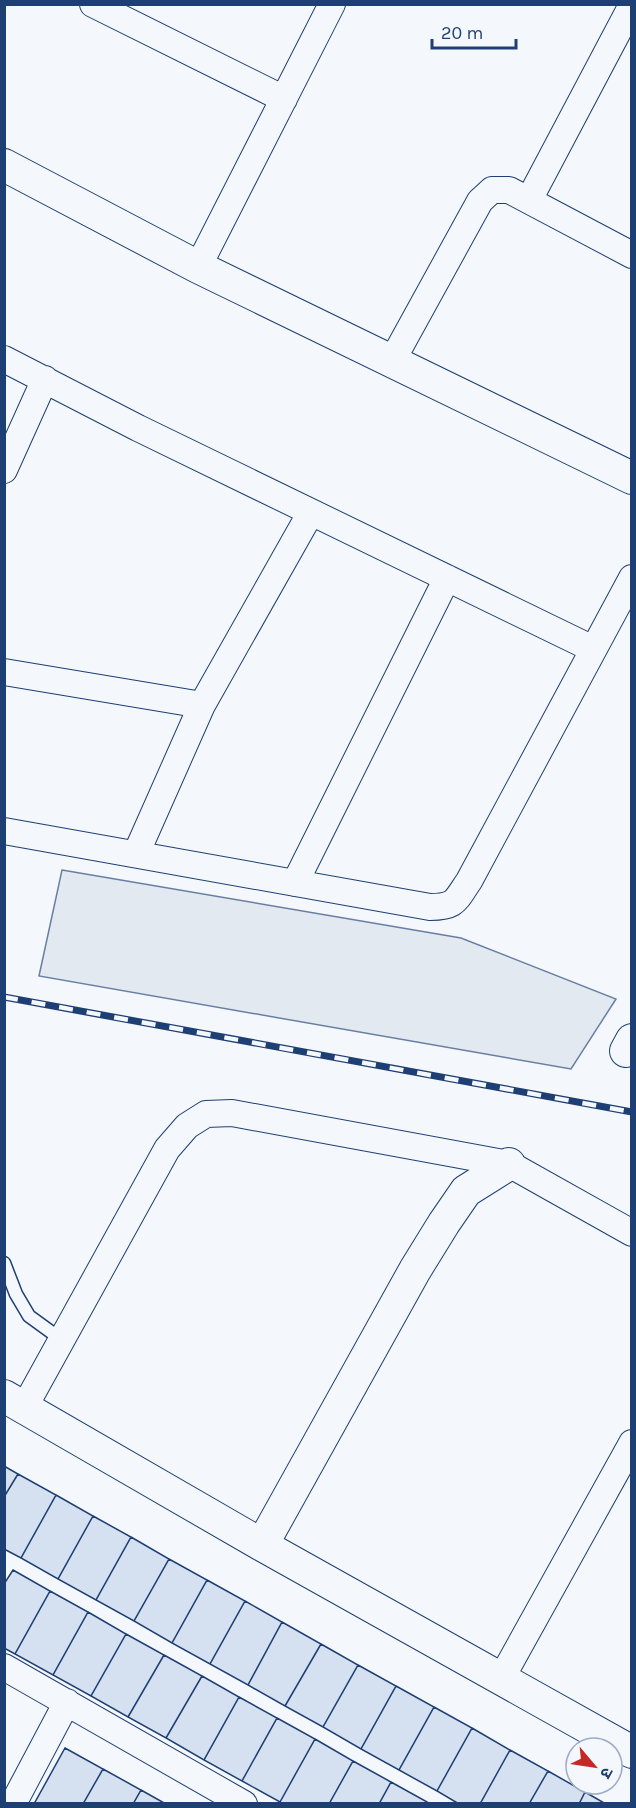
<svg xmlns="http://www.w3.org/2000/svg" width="636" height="1808" viewBox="0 0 636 1808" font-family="Karla,'Noto Sans Devanagari',sans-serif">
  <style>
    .green { fill: #e3e9f0; stroke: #687fa3; stroke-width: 1.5 }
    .building { fill: #d5e0f0; stroke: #1d3f73; stroke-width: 1.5 }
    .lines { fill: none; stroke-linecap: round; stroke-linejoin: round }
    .service-casing { stroke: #1d3f73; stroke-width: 15 }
    .minor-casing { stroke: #1d3f73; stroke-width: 28 }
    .tertiary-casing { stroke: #1d3f73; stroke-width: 34 }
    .service { stroke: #f4f7fb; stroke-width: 12 }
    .minor { stroke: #f4f7fb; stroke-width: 26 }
    .tertiary { stroke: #f4f7fb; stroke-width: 32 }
    .rail-casing { stroke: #1d3f73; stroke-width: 7 }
    .rail { stroke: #f4f7fb; stroke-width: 4.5; stroke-dasharray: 14; stroke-linecap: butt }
  </style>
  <rect width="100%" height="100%" fill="#f4f7fb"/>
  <!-- green -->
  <path class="green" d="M 62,870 L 461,938 L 616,999 L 571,1069 L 39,976 Z"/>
  <!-- building -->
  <path class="building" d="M 4,1466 L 18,1474 L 4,1497 Z
    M 18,1474 L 56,1495 L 21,1558 L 4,1549 L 4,1497 Z
    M 56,1495 L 93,1516 L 58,1579 L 21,1558 Z
    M 93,1516 L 131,1537 L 96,1600 L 58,1579 Z
    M 131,1537 L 169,1559 L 134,1621 L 96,1600 Z
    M 169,1559 L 207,1580 L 172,1643 L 134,1621 Z
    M 13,1570 L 50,1591 L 15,1654 L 4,1648 L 4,1584 Z
    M 207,1580 L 245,1601 L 210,1664 L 172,1643 Z
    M 50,1591 L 88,1612 L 53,1675 L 15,1654 Z
    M 245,1601 L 282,1622 L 248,1685 L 210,1664 Z
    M 88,1612 L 126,1634 L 91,1696 L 53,1675 Z
    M 282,1622 L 321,1644 L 285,1706 L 248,1685 Z
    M 126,1634 L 164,1655 L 128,1717 L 91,1696 Z
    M 321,1644 L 358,1665 L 323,1727 L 285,1706 Z
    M 164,1655 L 202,1676 L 166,1738 L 128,1717 Z
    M 358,1665 L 396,1686 L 361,1749 L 323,1727 Z
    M 202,1676 L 239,1697 L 204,1760 L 166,1738 Z
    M 396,1686 L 434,1707 L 399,1770 L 361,1749 Z
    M 239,1697 L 277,1718 L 242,1781 L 204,1760 Z
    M 434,1707 L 472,1728 L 437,1791 L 399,1770 Z
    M 277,1718 L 315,1739 L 280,1802 L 242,1781 Z
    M 472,1728 L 510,1750 L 480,1804 L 459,1804 L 437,1791 Z
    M 315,1739 L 353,1761 L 329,1804 L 282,1804 L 280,1802 Z
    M 65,1748 L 103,1769 L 83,1804 L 34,1804 Z
    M 510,1750 L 548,1771 L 529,1804 L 480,1804 Z
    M 353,1761 L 391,1782 L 379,1804 L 329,1804 Z
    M 103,1769 L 141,1790 L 133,1804 L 83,1804 Z
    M 548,1771 L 585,1792 L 579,1804 L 529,1804 Z
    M 391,1782 L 429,1803 L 379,1804 Z
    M 141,1790 L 166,1804 L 133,1804 Z
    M 585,1792 L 606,1804 L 579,1804 Z"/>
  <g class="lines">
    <defs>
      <path id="service" d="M 4,1263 L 16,1294 L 29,1316 L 62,1340"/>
      <path id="minor" d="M 93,4 L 284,99
        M 529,200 L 632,5
        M 198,267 L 332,4
        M 4,359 L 138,428 L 593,649
        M 392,361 L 480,201 L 492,190 L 509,190 L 632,255
        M 4,470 L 45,379
        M 4,672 L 202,705
        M 4,831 L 430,907 C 456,907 455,901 469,881 L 632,578
        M 136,854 L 202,705 L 311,512
        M 295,883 L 447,578
        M 24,1408 L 167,1149 L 187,1126 L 206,1114 L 232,1113 L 509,1164 L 632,1233
        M 4,1667 L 244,1804
        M 501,1679 L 632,1443
        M 13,1804 L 67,1702"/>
      <path id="tertiary" d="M 4,165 L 198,267 L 632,478
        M 626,1051 L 632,1040
        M 4,1396 L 262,1545 L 632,1752
        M 262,1545 L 415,1270 L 444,1223 L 466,1191 L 509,1164"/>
    </defs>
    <!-- service casing -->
    <use href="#service" class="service-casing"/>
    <!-- minor casing -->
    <use href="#minor" class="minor-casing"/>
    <!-- tertiary casing -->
    <use href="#tertiary" class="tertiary-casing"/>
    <!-- service -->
    <use href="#service" class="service"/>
    <!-- minor -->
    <use href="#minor" class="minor"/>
    <!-- tertiary -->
    <use href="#tertiary" class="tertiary"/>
    <defs>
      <path id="rail" d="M 4,997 L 632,1112"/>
    </defs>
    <!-- rail casing -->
    <use href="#rail" class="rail-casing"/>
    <!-- rail -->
    <use href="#rail" class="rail"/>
  </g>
  <!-- border -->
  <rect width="636" height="1808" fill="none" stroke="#1d3f73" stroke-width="12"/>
  <!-- north arrow -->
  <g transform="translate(594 1766) rotate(119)"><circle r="28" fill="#f4f7fb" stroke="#9eadc5" stroke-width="1.5"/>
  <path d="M0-4.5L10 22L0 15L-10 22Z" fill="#c62828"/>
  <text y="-9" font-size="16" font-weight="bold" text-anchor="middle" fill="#1d3f73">उ</text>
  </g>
  <!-- scale -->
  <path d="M432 39v9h84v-9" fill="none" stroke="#1d3f73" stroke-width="3"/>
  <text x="441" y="39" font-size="18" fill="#1d3f73" stroke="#f4f7fb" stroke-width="4.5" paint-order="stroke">20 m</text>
</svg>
